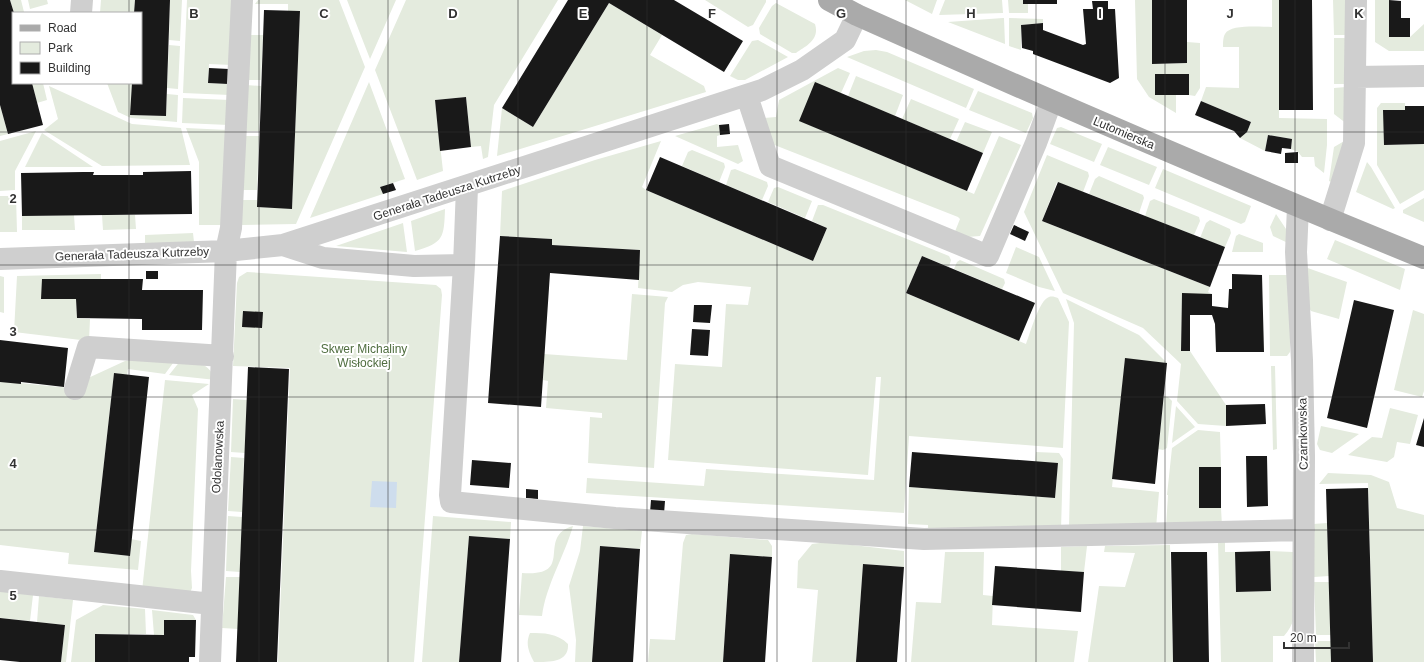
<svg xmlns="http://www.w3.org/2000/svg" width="1424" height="662" viewBox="0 0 1424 662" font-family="Arial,sans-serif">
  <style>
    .green { fill: #e4ebde }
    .water { fill: #cedded }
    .building { fill: #191919 }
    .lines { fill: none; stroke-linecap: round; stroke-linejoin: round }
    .minor { stroke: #cfcfcf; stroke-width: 22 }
    .major { stroke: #aaa; stroke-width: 22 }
    .grid { fill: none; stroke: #323232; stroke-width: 1; stroke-opacity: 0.55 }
    .labels { text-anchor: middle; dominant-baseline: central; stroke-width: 4; stroke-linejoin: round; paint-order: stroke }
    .street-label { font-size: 12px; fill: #323232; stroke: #fff }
    .park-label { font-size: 12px; fill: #506e40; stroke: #fff }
    .grid-label { font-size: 13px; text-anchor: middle; font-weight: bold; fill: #323232; stroke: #fff; stroke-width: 4; stroke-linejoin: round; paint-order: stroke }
  </style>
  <rect width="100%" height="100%" fill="#fff"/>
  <!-- green -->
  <path class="green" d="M 10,0 L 21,0 L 24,12 L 14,13 Z
    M 28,0 L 47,0 L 48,4 L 30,9 Z
    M 101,0 L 135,0 L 134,13 L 100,13 Z
    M 170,0 L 182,0 L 180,41 L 169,40 Z
    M 187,0 L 234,0 L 232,65 L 209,64 L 208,83 L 228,84 L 230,95 L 183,93 Z
    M 258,0 L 339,0 L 365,67 L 296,224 L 241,225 L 242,200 L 257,200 L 257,207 L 292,208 L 300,11 L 288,11 L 288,4 L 255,4 Z
    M 347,0 L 396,0 L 370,59 Z
    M 406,0 L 558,0 L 494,105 L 488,157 L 483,159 L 481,146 L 471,147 L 466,97 L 435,100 L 443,171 L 417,180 L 375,70 Z
    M 705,0 L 766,0 L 766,2 L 753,25 L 748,27 Z
    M 905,0 L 937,0 L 932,14 Z
    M 945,0 L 1002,0 L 1003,13 L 939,15 Z
    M 1008,0 L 1023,0 L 1028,4 L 1028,13 L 1009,13 Z
    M 1135,0 L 1152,0 L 1152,64 L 1187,63 L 1187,42 L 1200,43 L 1200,88 L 1195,96 L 1189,95 L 1189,74 L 1155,74 L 1155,95 L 1176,95 L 1176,113 L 1149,97 L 1137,79 Z
    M 1272,0 L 1279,0 L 1279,118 L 1327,119 L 1327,145 L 1324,173 L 1315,166 L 1314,157 L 1302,157 L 1298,152 L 1291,149 L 1292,139 L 1268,135 L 1265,151 L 1240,138 L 1247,131 L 1251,122 L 1201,101 L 1206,87 L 1239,88 L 1239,47 L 1223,47 C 1223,43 1223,37 1225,34 C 1230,24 1261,27 1272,27 Z
    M 1333,0 L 1346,0 L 1347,35 L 1334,35 Z
    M 1375,0 L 1389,0 L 1389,37 L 1410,37 L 1424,24 L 1424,51 L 1389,51 L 1375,42 Z
    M 609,3 L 662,35 L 650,55 L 704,86 L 706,92 L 497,156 L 502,108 L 533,127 Z
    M 776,3 L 815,24 C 820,40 806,46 796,53 L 792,53 L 760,34 L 759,28 L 772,6 Z
    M 1004,18 L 1005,44 L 948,22 L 1003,18 Z
    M 1009,18 L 1043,19 L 1043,23 L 1021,25 L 1021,50 L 1009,46 Z
    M 248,35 L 263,35 L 261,80 L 247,80 Z
    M 1334,38 L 1347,38 L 1347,84 L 1334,84 Z
    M 758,40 L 788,57 L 745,80 L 738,80 L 730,76 L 752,41 Z
    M 169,45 L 180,46 L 178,89 L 167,88 Z
    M 876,50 L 887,52 L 974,89 L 966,108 L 847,57 L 864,51 Z
    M 838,68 L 850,73 L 841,93 L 800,121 L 974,194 L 999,136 L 1021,145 L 980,236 L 967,237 L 954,234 L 960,219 L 958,217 L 772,144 L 764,118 L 776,117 L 779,100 Z
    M 856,76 L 903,95 L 895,116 L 848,96 Z
    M 369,82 L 405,179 L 380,187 L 383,194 L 310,218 Z
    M 32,83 L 43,83 L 47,100 L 37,103 Z
    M 107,83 L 132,83 L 131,115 L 166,116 L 167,94 L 178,95 L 177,122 L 131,118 L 118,112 Z
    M 246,85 L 261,86 L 259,131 L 244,131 Z
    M 49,86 L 132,124 L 181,128 L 190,165 L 102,166 L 44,130 L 58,119 Z
    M 1346,87 L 1347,124 L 1334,114 L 1334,88 Z
    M 978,91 L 1032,113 L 1033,118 L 1026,133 L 969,110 Z
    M 183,98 L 230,100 L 229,125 L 182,123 Z
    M 911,99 L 959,119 L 950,139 L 902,119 Z
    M 1381,103 L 1405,103 L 1405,110 L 1384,110 L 1384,145 L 1424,144 L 1424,190 L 1400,204 L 1377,165 L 1377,108 Z
    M 0,105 L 8,134 L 0,136 Z
    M 965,122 L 992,132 L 983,153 L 956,142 Z
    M 717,124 L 719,125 L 720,135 L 717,136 L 717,147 L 738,145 L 743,161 L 738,164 L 675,136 Z
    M 1061,127 L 1102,144 L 1094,162 L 1050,144 L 1057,128 Z
    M 186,128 L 228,130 L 224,225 L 199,225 L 199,162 Z
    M 36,131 L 15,171 L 15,190 L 0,191 L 0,141 Z
    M 42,133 L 93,167 L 25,167 Z
    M 243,136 L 259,136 L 257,190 L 242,190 Z
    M 1346,140 L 1334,183 L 1329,181 L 1334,147 Z
    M 661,141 L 642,187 L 646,190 L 813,261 L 827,228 L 812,221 L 818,205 L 823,205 L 949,256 L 951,260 L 949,267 L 922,256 L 906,293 L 1019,341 L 1026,344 C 1030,334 1039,300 1049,297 C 1052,296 1055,297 1058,298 L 1069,322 L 1063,448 L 909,436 L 904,513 L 586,493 L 587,478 L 704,486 L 706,469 L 874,480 L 881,377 L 876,377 L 868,475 L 668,460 L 675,364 L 722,367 L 726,304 L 748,305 L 751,287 L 698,282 L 683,285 L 672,292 L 638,288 L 640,250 L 552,245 L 552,239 L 500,236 L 502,191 L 595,160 Z
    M 1108,147 L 1157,167 L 1149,185 L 1100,165 Z
    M 692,150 L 724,163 L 725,167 L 719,182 L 682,166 L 688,152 Z
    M 1047,155 L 1088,172 L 1089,176 L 1083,192 L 1057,182 L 1042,221 L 1210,287 L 1208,292 L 1212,294 L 1182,294 L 1181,350 L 1190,351 L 1226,405 L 1226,426 L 1198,424 L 1177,401 L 1181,364 L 1143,328 L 1063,293 L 1024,212 Z
    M 1367,162 L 1371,167 L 1395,208 L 1393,209 L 1356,192 Z
    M 735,169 L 767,182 L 768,186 L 762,200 L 726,185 L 731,170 Z
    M 1163,169 L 1251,206 L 1245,222 L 1241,224 L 1155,188 Z
    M 1099,176 L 1143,195 L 1144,198 L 1139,213 L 1089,194 L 1095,179 Z
    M 778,187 L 812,201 L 805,218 L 768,202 L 774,188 Z
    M 0,196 L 16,196 L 17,232 L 0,232 Z
    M 1424,198 L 1424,222 L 1403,213 L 1403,210 Z
    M 1154,199 L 1199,217 L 1200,221 L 1194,235 L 1145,216 L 1150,201 Z
    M 445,209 C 444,237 444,243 415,251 L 411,221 Z
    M 1276,214 L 1286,229 L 1288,243 L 1273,236 L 1270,227 Z
    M 74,215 L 75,230 L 22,230 L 22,216 Z
    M 102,215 L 135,215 L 136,229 L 103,230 Z
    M 1210,220 L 1230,229 L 1231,233 L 1225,247 L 1200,238 L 1206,223 Z
    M 403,223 L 407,252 L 336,246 Z
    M 193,233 L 194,242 L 145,244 L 145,235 Z
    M 1239,234 L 1263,243 L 1263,252 L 1232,252 L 1236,236 Z
    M 1335,240 L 1405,269 L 1400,290 L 1327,259 Z
    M 1016,247 L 1039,257 L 1055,291 L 1039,287 L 1006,273 Z
    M 960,260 L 1004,279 L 1005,283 L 1002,289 L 954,269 L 957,262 Z
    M 1302,266 L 1347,282 L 1339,319 L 1311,311 L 1304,301 Z
    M 247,272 L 436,285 L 441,289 L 442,295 L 414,662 L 278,662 L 290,368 L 233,366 L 237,283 L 239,277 Z
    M 101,274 L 101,279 L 42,279 L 42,299 L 76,299 L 77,318 L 90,319 L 89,341 L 14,332 L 17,276 Z
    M 1269,275 L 1291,275 L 1290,352 L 1287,356 L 1270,356 Z
    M 0,276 L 4,277 L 4,313 L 0,312 Z
    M 632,294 L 668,297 L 665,303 L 654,468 L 588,463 L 590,417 L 602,418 L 602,413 L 546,408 L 548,381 L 543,380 L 544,354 L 627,360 Z
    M 1066,299 L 1139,335 L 1167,363 L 1125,359 L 1112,487 L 1159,492 L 1156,528 L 1069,527 L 1074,323 Z
    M 1413,310 L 1424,314 L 1424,391 L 1422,397 L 1394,390 Z
    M 140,358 L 176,359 L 165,374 L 128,369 L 127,375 L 114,373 L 94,552 L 130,556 L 131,539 L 141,541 L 138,570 L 68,564 L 69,553 L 0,545 L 0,381 L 80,389 L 86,379 L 125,361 Z
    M 181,360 C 198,361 208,363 216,380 L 169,375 Z
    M 1271,366 L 1275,366 L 1277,449 L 1273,450 Z
    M 165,380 L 209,384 L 192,395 L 198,409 L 191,571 L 192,588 L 189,595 L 142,591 Z
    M 1164,396 L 1168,397 L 1172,401 L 1167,448 L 1163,450 L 1158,449 Z
    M 233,399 L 247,400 L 245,453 L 231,452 Z
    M 1176,406 L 1195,427 L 1172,443 Z
    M 1390,408 L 1418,415 L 1410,444 L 1397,442 L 1394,457 L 1387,462 L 1348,455 L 1372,437 L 1382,438 Z
    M 1321,426 L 1359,434 L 1332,453 L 1320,450 L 1317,444 Z
    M 1198,430 L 1220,432 L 1221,467 L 1199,467 L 1199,508 L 1221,508 L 1222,526 L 1166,527 L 1168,495 L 1167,495 L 1172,448 Z
    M 1036,452 L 1059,453 L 1063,459 L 1061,530 L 928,535 L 928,525 L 908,524 L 909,487 L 1055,498 L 1058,463 L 1035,462 Z
    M 231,457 L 244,458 L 242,512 L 228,511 Z
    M 1328,473 L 1371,475 L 1389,482 L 1397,508 L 1424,515 L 1424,662 L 1373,662 L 1368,483 L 1319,484 Z
    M 228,516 L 242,517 L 240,572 L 226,571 Z
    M 433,516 L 511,522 L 510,539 L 469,536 L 459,662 L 422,662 Z
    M 1327,523 L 1329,576 L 1314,577 L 1313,524 Z
    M 573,526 C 564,557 546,585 542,616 L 519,615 L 522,573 C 577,577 535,537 573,526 Z
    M 583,526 L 642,531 L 640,549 L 600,546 L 592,662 L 575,662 L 576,640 L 569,586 L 580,551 Z
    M 692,534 L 768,540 L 772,546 L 772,557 L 730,555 L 723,662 L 648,662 L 650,639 L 675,640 L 683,543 L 686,535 Z
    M 827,542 L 904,551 L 904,567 L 863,564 L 856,662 L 812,662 L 818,590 L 797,588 L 798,561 L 812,544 Z
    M 1218,542 L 1225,542 L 1225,552 L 1235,552 L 1236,592 L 1271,591 L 1270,551 L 1293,552 C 1295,579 1304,614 1284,636 L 1273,636 L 1273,662 L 1221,662 Z
    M 1170,545 L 1173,662 L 1088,662 L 1099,586 L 1125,587 L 1135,553 L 1104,552 L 1105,546 Z
    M 1087,546 L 1084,572 L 1061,571 L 1061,547 Z
    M 945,552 L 984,552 L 983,595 L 993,596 L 992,625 L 1078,631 L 1074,662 L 911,662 L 916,602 L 941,603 Z
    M 226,577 L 240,577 L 238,629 L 222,628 Z
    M 1314,582 L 1329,582 L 1331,635 L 1316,635 Z
    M 0,591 L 33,595 L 30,621 L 0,618 Z
    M 39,596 L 73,600 L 66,662 L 61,662 L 65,625 L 37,622 Z
    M 103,605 L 145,609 L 146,634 L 95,634 L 95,662 L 71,662 L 76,620 Z
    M 152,610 L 193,615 L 196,620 L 164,620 L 164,635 L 154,635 Z
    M 530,633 C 544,633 557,633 568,644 C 569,662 551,662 534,662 C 529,652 525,644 530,633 Z
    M 1315,641 L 1331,641 L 1331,662 L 1316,662 Z"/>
  <!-- water -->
  <path class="water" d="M 372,481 L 397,482 L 396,508 L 370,507 Z"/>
  <!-- building -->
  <path class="building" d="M 0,0 L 10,0 L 14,13 L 13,83 L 32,83 L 43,125 L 8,134 L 0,105 Z
    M 135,0 L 170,0 L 166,116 L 130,115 L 132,83 L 141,83 L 141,13 L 134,13 Z
    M 568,0 L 674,0 L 743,41 L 724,72 L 609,3 L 533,127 L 502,108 Z
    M 1023,0 L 1057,0 L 1057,4 L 1023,4 Z
    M 1152,0 L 1187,0 L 1187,63 L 1152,64 Z
    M 1279,0 L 1312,0 L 1313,110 L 1279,110 Z
    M 1389,0 L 1401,1 L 1401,18 L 1410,18 L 1410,37 L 1389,37 Z
    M 1092,1 L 1108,1 L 1108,9 L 1115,9 L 1119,78 L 1110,83 L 1033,54 L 1033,51 L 1022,48 L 1021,25 L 1043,23 L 1043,30 L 1083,45 L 1086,44 L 1083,9 L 1093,9 Z
    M 264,10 L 300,11 L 292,209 L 257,207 Z
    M 209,68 L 229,69 L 228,84 L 208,83 Z
    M 1155,74 L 1189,74 L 1189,95 L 1155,95 Z
    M 815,82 L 983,153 L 967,191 L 799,121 Z
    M 466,97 L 471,147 L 440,151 L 435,100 Z
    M 1201,101 L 1251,122 L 1247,132 L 1240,138 L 1234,131 L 1195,115 Z
    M 1405,106 L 1424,106 L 1424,144 L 1384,145 L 1383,110 L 1405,110 Z
    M 729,124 L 730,134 L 720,135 L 719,125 Z
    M 1268,135 L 1292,139 L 1291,149 L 1282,148 L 1281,154 L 1265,151 Z
    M 1298,152 L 1298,163 L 1285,163 L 1285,153 Z
    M 660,157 L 827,228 L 813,261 L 646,190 Z
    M 191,171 L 192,214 L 22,216 L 21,173 L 83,172 L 94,172 L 93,175 L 143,175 L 143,172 Z
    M 1058,182 L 1225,247 L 1210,287 L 1042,221 Z
    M 393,183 L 396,190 L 383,194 L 380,187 Z
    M 1014,225 L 1029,232 L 1025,241 L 1010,234 Z
    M 500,236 L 552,239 L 552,245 L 640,250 L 639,280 L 550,273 L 541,407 L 488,403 Z
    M 922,256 L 1035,303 L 1019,341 L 906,293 Z
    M 146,271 L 158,271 L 158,279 L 146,279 Z
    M 1232,274 L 1262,275 L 1264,352 L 1216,352 L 1215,324 L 1212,315 L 1190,315 L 1190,351 L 1181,351 L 1182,293 L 1212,294 L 1212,306 L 1228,308 L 1229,289 L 1232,289 Z
    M 42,279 L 143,279 L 142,290 L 203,290 L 202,330 L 142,330 L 142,319 L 77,318 L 76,299 L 41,299 Z
    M 1354,300 L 1394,310 L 1367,428 L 1327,418 Z
    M 694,305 L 712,305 L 710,323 L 693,322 Z
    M 243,311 L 263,312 L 262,328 L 242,327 Z
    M 692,329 L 710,330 L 708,356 L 690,355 Z
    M 0,340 L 68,348 L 64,387 L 21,382 L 21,384 L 0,382 Z
    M 1125,358 L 1167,363 L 1155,484 L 1112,479 Z
    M 248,367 L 289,369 L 277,662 L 236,662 Z
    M 114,373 L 149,377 L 130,556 L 94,552 Z
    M 1265,404 L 1266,424 L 1226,426 L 1226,405 Z
    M 1424,418 L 1424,447 L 1416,445 Z
    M 912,452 L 1058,463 L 1055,498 L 909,487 Z
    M 1246,456 L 1267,456 L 1268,506 L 1247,507 Z
    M 472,460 L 511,463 L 509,488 L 470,485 Z
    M 1199,467 L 1221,467 L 1221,508 L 1199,508 Z
    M 1368,488 L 1373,662 L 1331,662 L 1326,489 Z
    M 526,489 L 538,490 L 538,499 L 526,498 Z
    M 651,500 L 665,501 L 664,514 L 650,513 Z
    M 469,536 L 510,539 L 501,662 L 459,662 Z
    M 600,546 L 640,549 L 633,662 L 592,662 Z
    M 1270,551 L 1271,591 L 1236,592 L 1235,552 Z
    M 1171,552 L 1207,552 L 1209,662 L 1173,662 Z
    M 730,554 L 772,557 L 765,662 L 723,662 Z
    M 863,564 L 904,567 L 897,662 L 856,662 Z
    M 995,566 L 1084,572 L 1081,612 L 992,605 Z
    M 0,618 L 65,625 L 61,662 L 20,662 L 0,660 Z
    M 164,620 L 196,620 L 195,657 L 189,657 L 189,662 L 95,662 L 95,634 L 164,635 Z"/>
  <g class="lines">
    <!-- minor -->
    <path class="minor" d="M 81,13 L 82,0
      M 1355,77 L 1424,76
      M 747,96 L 770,166 L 988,256 L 1036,143 L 1051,102
      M 1298,207 L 1296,252 L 1302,360 L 1304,456 L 1303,662
      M 1330,220 L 1354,143 L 1356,0
      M 283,245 L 323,258 L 414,266 L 464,265 L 450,495 L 451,502 L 615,518 L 924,539 L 1304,530
      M 0,259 L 226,251 L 283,245 L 762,90 L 802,70 L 845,40 L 857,15
      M 464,265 L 467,187
      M 75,389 L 88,347 L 223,356
      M 0,581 L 212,604
      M 210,662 L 226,251 L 231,228 L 242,0"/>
    <!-- major -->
    <path class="major" d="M 829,0 L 857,15 C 1045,99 1233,180 1424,258"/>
  </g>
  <!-- grid -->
  <path class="grid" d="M 129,0 L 129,13M 259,0 L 259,662M 388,0 L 388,662M 518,0 L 518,662M 647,0 L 647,662M 777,0 L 777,662M 906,0 L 906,662M 1036,0 L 1036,662M 1165,0 L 1165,662M 1295,0 L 1295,662M 129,83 L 129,662M 0,132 L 1424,132M 0,265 L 1424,265M 0,397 L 1424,397M 0,530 L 1424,530"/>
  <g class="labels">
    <!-- street labels -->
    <g class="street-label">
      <text transform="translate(1124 133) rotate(23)">Lutomierska</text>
      <text transform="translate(447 193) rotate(-18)">Generała Tadeusza Kutrzeby</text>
      <text transform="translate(132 254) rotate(-2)">Generała Tadeusza Kutrzeby</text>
      <text transform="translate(1303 434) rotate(-91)">Czarnkowska</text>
      <text transform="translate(218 457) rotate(-87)">Odolanowska</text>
    </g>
    <!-- park labels -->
    <g class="park-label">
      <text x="364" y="349">Skwer Michaliny<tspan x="364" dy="14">Wisłockiej</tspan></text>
    </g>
  </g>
  <g class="grid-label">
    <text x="194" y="18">B</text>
    <text x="324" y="18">C</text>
    <text x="453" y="18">D</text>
    <text x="583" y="18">E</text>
    <text x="712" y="18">F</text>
    <text x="841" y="18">G</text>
    <text x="971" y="18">H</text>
    <text x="1100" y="18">I</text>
    <text x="1230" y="18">J</text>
    <text x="1359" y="18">K</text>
    <text x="13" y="203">2</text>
    <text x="13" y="336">3</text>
    <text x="13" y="468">4</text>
    <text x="13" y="600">5</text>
  </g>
  <!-- legend -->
  <rect x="12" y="12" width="130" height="72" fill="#ffffff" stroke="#adadad"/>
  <rect x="20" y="25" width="20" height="6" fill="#aaaaaa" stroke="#adadad"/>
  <text x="48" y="32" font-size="12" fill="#323232">Road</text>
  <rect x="20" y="42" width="20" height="12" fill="#e4ebde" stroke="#adadad"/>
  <text x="48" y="52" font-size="12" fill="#323232">Park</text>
  <rect x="20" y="62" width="20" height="12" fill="#191919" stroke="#adadad"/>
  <text x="48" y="72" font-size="12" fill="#323232">Building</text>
  <!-- scale -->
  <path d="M1284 642v6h65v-6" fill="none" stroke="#323232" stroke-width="2"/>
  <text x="1290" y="642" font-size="12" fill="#323232" stroke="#ffffff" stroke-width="3" paint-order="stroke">20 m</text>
</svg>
